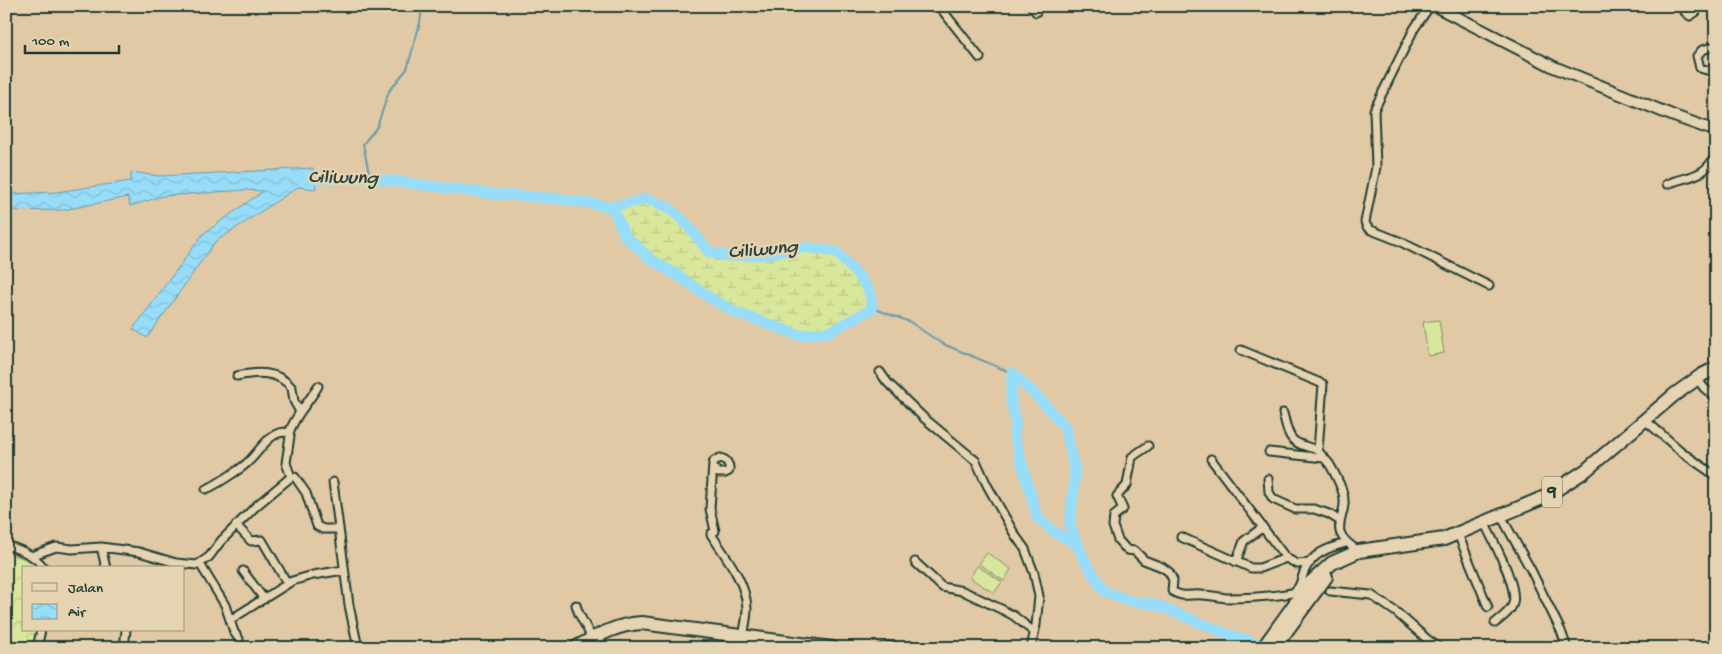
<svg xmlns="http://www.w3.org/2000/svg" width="1722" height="654" viewBox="0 0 1722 654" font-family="'Gochi Hand',sans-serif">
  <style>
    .grass { fill: #d8e79b; stroke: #7c9268 }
    .wetland { fill: url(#wetland-marsh); stroke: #7c9268 }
    .park { fill: url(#park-crowns); stroke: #7c9268 }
    .water { fill: url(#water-waves); stroke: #679caa }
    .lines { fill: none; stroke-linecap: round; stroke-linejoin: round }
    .stream { stroke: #679caa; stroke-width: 2 }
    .river { stroke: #97dcf9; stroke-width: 11 }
    .street-casing { stroke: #1f3d34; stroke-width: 11 }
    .secondary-casing { stroke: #1f3d34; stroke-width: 14 }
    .highway-casing { stroke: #1f3d34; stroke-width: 16 }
    .street { stroke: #e6d3b1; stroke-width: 7 }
    .secondary { stroke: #e6d3b1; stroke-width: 10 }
    .highway { stroke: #e6d3b1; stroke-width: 12 }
    .labels { text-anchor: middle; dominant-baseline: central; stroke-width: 4.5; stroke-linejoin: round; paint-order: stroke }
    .shield { fill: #e6d3b1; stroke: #5b6a5a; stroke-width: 1 }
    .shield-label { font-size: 18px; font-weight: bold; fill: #1f3d34 }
    .water-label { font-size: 20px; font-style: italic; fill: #25453e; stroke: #e6d3b1 }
  </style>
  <defs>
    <pattern id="wetland-marsh" width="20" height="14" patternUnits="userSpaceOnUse" patternTransform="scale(1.25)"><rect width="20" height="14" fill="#d8e79b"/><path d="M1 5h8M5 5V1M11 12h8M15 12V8" fill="none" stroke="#b9c786"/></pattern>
    <pattern id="park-crowns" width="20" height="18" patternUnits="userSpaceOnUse" patternTransform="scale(1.25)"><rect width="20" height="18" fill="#d8e79b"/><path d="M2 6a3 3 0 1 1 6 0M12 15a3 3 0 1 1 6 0" fill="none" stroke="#b9c786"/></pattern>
    <pattern id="water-waves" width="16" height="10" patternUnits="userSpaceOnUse" patternTransform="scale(1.25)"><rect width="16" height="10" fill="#97dcf9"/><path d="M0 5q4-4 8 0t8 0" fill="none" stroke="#82bed6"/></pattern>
  </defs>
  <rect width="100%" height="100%" fill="#e2c9a6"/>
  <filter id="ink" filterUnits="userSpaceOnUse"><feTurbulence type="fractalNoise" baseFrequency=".02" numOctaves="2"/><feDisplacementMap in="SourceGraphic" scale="10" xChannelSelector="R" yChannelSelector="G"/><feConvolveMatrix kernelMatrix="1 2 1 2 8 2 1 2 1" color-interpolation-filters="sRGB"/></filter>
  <g filter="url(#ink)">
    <!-- grass -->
    <path class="grass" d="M 1439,320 L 1444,353 L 1428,356 L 1423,322 Z
      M 987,553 L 1011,569 L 1004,581 L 979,564 Z
      M 977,566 L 1002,582 L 994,593 L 970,578 Z"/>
    <!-- wetland -->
    <path class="wetland" d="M 647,199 L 668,207 L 685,222 L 710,253 L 731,256 L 766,254 L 806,247 L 836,252 L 859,276 L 870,292 L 872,309 L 829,332 L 799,335 L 737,313 L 710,298 L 683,279 L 652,260 L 625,236 L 612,207 Z"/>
    <!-- park -->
    <path class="park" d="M 6,552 L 33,562 L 38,568 L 24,568 L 24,630 L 37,630 L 33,648 L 6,648 Z"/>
    <!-- water -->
    <path class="water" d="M 313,168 L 316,189 L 298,187 L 215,242 L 147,338 L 133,329 L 203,234 L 263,191 L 245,190 L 163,196 L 130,206 L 128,197 L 64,210 L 6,211 L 6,194 L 56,192 L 131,181 L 131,172 L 159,176 Z"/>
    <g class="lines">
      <!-- stream -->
      <path class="stream" d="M 370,178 L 363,144 L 377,127 L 389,91 L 407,69 L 420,23 L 422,6
        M 872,309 L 878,310 L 910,322 L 941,343 L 1012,373"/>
      <!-- river -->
      <path class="river" d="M 301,179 L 370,178 L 493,194 L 562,199 L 612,207 L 647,199 L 668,207 L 685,222 L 710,253 L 731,256 L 766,254 L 806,247 L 836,252 L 859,276 L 870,292 L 872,309 L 829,332 L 799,335 L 737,313 L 710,298 L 683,279 L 652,260 L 625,236 L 612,207
        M 1012,373 L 1040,399 L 1065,427 L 1075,471 L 1070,525 L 1083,558 L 1104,591 L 1127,600 L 1157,605 L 1227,634 L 1269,648
        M 1012,373 L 1011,403 L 1016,423 L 1014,435 L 1037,517 L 1054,532 L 1078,545"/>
      <defs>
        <path id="street" d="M 939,6 L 980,58
          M 1031,6 L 1036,12
          M 1430,6 L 1414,29 L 1374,110 L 1376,167 L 1365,222 L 1367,227 L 1371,230 L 1399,241 L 1489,286
          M 1686,6 L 1685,12 L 1690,16 L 1696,12 L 1695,6
          M 1716,46 L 1702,50 L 1697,56 L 1700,68 L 1710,71 L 1716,76
          M 1667,184 C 1689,175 1703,179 1716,155
          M 1241,350 L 1323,384 L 1318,450 C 1321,456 1326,459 1330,465 C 1334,472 1339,482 1342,490 C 1352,518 1321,528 1359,551
          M 880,372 L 887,382 L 924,418 L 976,461 L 987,485 L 1015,535 L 1025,549 L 1034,573 L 1039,596 L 1036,625 L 1031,648
          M 237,376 C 257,372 278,370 292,388 L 294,401 L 299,410
          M 1697,378 L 1704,388 L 1716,398
          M 1283,413 C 1290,441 1289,442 1318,450
          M 1645,420 L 1683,453 L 1716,476
          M 289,433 C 296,413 308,404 318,386
          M 1148,446 L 1132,457 L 1127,485 L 1117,496 L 1123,509 L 1114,516 L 1113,526 L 1118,540 L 1127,550 L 1135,551 L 1144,560 L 1162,567 L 1169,572 L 1173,580 L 1172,591 C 1182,598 1191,594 1202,595 C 1210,595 1218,597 1226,598 C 1244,598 1274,596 1292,593 C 1301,588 1301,580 1304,572 C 1312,553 1328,548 1346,543
          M 1269,452 L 1324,458
          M 1211,459 L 1286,558 L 1297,564 L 1310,563
          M 713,467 L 718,473 L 725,473 L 729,471 C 730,464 726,459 720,458 L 714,461 L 713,464 L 710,509 L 715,531 L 711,534 C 725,556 746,581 747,608 C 747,617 745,627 743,636
          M 1268,479 L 1269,492 L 1273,499 L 1295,509 L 1314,509 L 1329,514 L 1340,521
          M 333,482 L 349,605 L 358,648
          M 206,489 C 213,487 244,467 249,461 C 260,451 271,428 289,433 L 290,436 L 286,463 L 291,477
          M 1501,516 L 1531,570 L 1561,631 L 1567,648
          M 1484,522 C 1492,539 1521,590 1512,606 C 1509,613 1501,618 1495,623
          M 236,525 L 251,541 L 262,540 L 287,583
          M 1458,534 L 1488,607
          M 1181,537 L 1251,568 L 1260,568 L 1286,558
          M 6,545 C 21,550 35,555 44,568
          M 101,547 L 106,568
          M 31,556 L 56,547 L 72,549 L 101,547 L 139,552 L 176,563 L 197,565 L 209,557 L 221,541 L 256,506 L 291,477 L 295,477 L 306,493 L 317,526 L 323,529 L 339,529
          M 915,562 L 942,587 L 963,591 L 1003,610 L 1014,616 L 1034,632
          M 1236,562 L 1244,541 L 1263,527
          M 200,564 L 225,605 L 234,632 L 239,639 L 239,648
          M 243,571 L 264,599
          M 1330,591 L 1371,595 L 1396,612 L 1428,640 L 1440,648
          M 576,605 L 579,614 L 592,638
          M 230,620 L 292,581 L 313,575 L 344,570
          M 593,638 L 598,648
          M 37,648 L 41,630
          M 124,648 L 126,630
          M 739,648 L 741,635
          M 880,648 L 888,646 L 900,648"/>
        <path id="secondary" d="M 1435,6 L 1554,67 L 1674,116 L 1716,131"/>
        <path id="highway" d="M 575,648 C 597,636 617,624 642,623 L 832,648
          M 1263,648 L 1309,584 L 1332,563 L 1359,551 L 1444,539 L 1545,497 L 1585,471 L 1674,395 L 1702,375 L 1716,368
          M 1274,648 L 1326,577"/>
      </defs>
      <!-- street casing -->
      <use href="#street" class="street-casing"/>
      <!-- secondary casing -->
      <use href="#secondary" class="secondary-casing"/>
      <!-- highway casing -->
      <use href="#highway" class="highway-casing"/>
      <!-- street -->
      <use href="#street" class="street"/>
      <!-- secondary -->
      <use href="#secondary" class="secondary"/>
      <!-- highway -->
      <use href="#highway" class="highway"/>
    </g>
  </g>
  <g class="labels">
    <!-- shield labels -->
    <rect class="shield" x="1542" y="476.5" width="20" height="31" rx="4"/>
    <g class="shield-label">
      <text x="1552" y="492">9</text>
    </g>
    <!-- water labels -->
    <g class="water-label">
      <text transform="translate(343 179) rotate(1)">Ciliwung</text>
      <text transform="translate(763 251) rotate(-5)">Ciliwung</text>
    </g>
  </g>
  <!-- margin -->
  <rect width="1722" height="654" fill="none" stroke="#e6d3b1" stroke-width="25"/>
  <rect x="12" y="12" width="1697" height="629" fill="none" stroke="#1f3d34" stroke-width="2" filter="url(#ink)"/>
  <!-- legend -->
  <rect x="22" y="566" width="162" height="65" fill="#e6d3b1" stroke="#96977f"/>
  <rect x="32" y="583" width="25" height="8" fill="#e6d3b1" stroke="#96977f"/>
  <text x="68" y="592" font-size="15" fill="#1f3d34">Jalan</text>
  <rect x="32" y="604" width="25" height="15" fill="url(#water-waves)" stroke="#96977f"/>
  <text x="68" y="616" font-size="15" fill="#1f3d34">Air</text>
  <!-- scale -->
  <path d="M25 45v8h94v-8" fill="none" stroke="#1f3d34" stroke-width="2.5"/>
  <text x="32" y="45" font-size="15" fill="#1f3d34" stroke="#e6d3b1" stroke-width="4" paint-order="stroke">100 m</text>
</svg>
